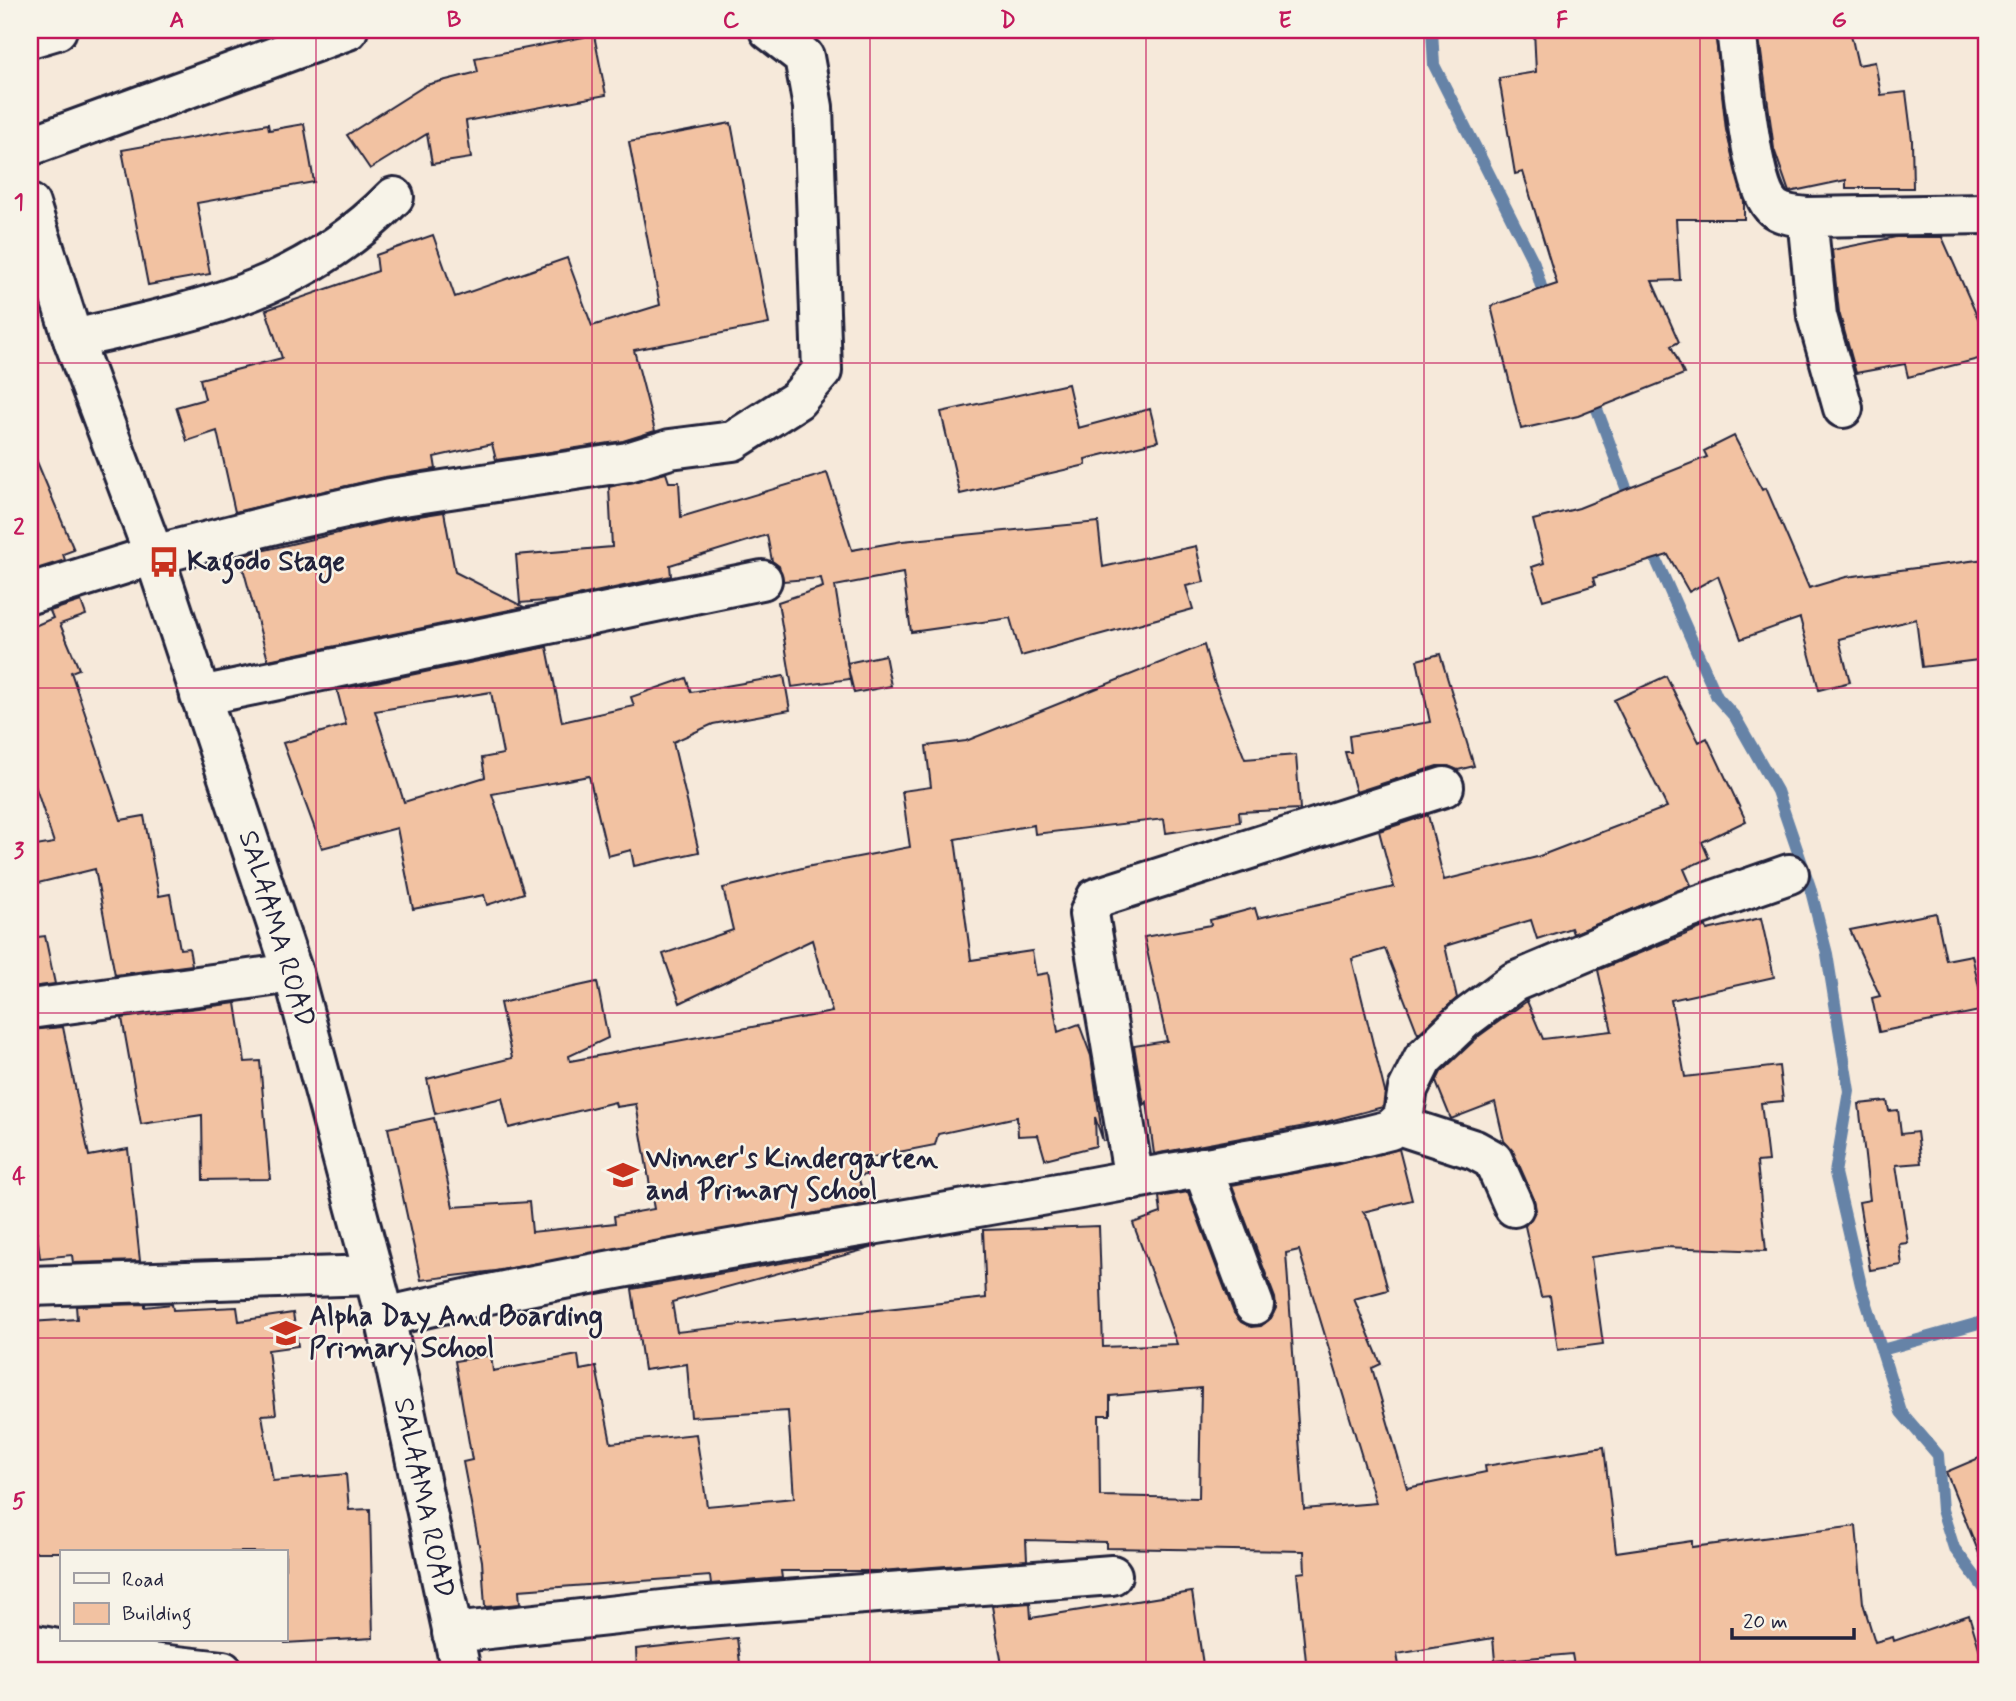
<svg xmlns="http://www.w3.org/2000/svg" width="2016" height="1701" viewBox="0 0 2016 1701" font-family="Mynerve,sans-serif">
  <style>
    .lines { fill: none; stroke-linecap: round; stroke-linejoin: round }
    .stream { stroke: #6683a7; stroke-width: 12 }
    .building { fill: #f2c2a2; stroke: #22223b; stroke-width: 2; fill-rule: evenodd }
    .minor-casing { stroke: #22223b; stroke-width: 44 }
    .major-casing { stroke: #22223b; stroke-width: 44 }
    .minor { stroke: #f7f3e8; stroke-width: 38 }
    .major { stroke: #f7f3e8; stroke-width: 38 }
    .grid { fill: none; stroke: #c2185b; stroke-width: 2; stroke-opacity: 0.55 }
    .labels { text-anchor: middle; dominant-baseline: central; stroke-width: 5; stroke-linejoin: round; paint-order: stroke }
    .poi-label { font-size: 28px; font-weight: bold; fill: #22223b; stroke: #f7f3e8; text-anchor: start }
    .street-label { font-size: 28px; fill: #22223b; stroke: #f7f3e8 }
    .neatline { fill: none; stroke: #c2185b; stroke-width: 2.5 }
    .grid-label { font-size: 23px; text-anchor: middle; font-weight: bold; fill: #c2185b }
  </style>
  <rect width="100%" height="100%" fill="#f6e9da"/>
  <filter id="ink" filterUnits="userSpaceOnUse"><feTurbulence type="fractalNoise" baseFrequency=".0143" numOctaves="2"/><feDisplacementMap in="SourceGraphic" scale="14" xChannelSelector="R" yChannelSelector="G"/><feConvolveMatrix kernelMatrix="1 2 1 2 8 2 1 2 1" color-interpolation-filters="sRGB"/></filter>
  <g filter="url(#ink)">
    <g class="lines">
      <!-- stream -->
      <path class="stream" d="M 1432,30 L 1434,65 L 1534,263 L 1546,303
        M 1591,393 L 1632,504
        M 1650,546 L 1717,697 L 1735,717 L 1777,791 L 1810,887 L 1827,954 L 1849,1091 L 1835,1173 L 1861,1285 L 1901,1412 L 1938,1455 L 1942,1510 L 1954,1548 L 1986,1591
        M 1882,1350 L 1986,1321"/>
    </g>
    <!-- building -->
    <path class="building" d="M 1534,30 L 1715,30 L 1726,130 L 1744,202 L 1744,219 L 1676,219 L 1680,280 L 1652,281 L 1679,342 L 1671,346 L 1684,374 L 1578,416 L 1521,429 L 1491,306 L 1557,284 L 1523,172 L 1515,174 L 1499,78 L 1536,72 Z
      M 1758,30 L 1850,30 L 1858,65 L 1875,62 L 1881,95 L 1906,92 L 1912,140 L 1913,188 L 1846,188 L 1846,180 L 1789,192 L 1774,149 Z
      M 594,35 L 606,95 L 466,121 L 471,158 L 432,164 L 427,134 L 370,169 L 347,135 L 426,85 L 478,72 L 475,58 Z
      M 731,123 L 769,324 L 634,350 L 655,431 L 623,441 L 496,460 L 492,444 L 434,457 L 436,469 L 385,477 L 235,512 L 217,431 L 187,441 L 176,407 L 205,399 L 200,379 L 282,358 L 266,310 L 378,271 L 376,255 L 433,235 L 455,297 L 567,258 L 592,326 L 660,305 L 629,142 Z
      M 268,124 L 269,130 L 304,124 L 314,182 L 197,203 L 210,274 L 148,285 L 122,150 Z
      M 1896,237 L 1942,237 L 1986,336 L 1986,357 L 1908,377 L 1905,364 L 1856,373 L 1839,312 L 1832,250 Z
      M 1068,384 L 1078,428 L 1150,409 L 1158,441 L 1085,459 L 1086,465 L 960,494 L 941,412 Z
      M 1734,436 L 1762,490 L 1766,488 L 1809,588 L 1846,577 L 1986,559 L 1986,659 L 1922,667 L 1916,619 L 1839,639 L 1850,682 L 1819,690 L 1800,618 L 1741,639 L 1718,576 L 1689,592 L 1668,555 L 1593,578 L 1595,585 L 1543,600 L 1532,567 L 1544,563 L 1533,520 L 1579,508 L 1707,457 L 1704,451 Z
      M 30,445 L 74,550 L 63,554 L 65,560 L 33,570 L 30,568 Z
      M 666,473 L 669,482 L 679,482 L 681,517 L 827,473 L 852,550 L 902,541 L 1098,522 L 1103,567 L 1196,546 L 1204,582 L 1186,586 L 1193,609 L 1021,656 L 1010,618 L 911,632 L 903,573 L 835,586 L 850,679 L 792,687 L 778,602 L 823,587 L 821,578 L 783,581 L 779,566 L 772,561 L 767,535 L 670,565 L 671,576 L 557,600 L 520,603 L 516,555 L 612,547 L 609,487 Z
      M 444,512 L 455,572 L 524,607 L 268,660 L 243,568 L 247,567 L 244,555 L 394,520 Z
      M 81,601 L 86,615 L 60,624 L 79,669 L 71,672 L 121,820 L 144,816 L 159,896 L 170,894 L 180,949 L 189,948 L 192,965 L 115,975 L 95,869 L 30,885 L 30,847 L 54,843 L 30,770 L 30,628 L 53,618 L 50,611 Z
      M 1204,645 L 1214,681 L 1245,759 L 1296,755 L 1300,809 L 1239,812 L 1240,822 L 1166,833 L 1164,819 L 1035,834 L 1034,825 L 955,839 L 971,960 L 1032,951 L 1036,975 L 1048,973 L 1058,1032 L 1079,1024 L 1091,1056 L 1103,1141 L 1095,1117 L 1096,1146 L 1045,1159 L 1038,1135 L 1018,1136 L 1017,1117 L 938,1134 L 935,1145 L 863,1159 L 866,1175 L 858,1176 L 866,1204 L 495,1271 L 421,1280 L 388,1128 L 434,1118 L 453,1207 L 529,1202 L 532,1232 L 615,1223 L 614,1216 L 654,1209 L 636,1104 L 616,1107 L 615,1102 L 509,1128 L 502,1098 L 435,1114 L 427,1079 L 512,1058 L 500,1003 L 597,982 L 608,1038 L 569,1056 L 570,1061 L 832,1012 L 812,940 L 680,1003 L 663,954 L 733,930 L 723,888 L 806,867 L 910,847 L 902,791 L 931,787 L 926,746 L 966,741 Z
      M 547,647 L 562,722 L 634,706 L 631,697 L 686,678 L 691,692 L 784,676 L 790,710 L 713,724 L 673,742 L 699,852 L 634,866 L 631,850 L 608,856 L 589,776 L 492,794 L 524,893 L 487,905 L 484,895 L 413,909 L 397,828 L 322,848 L 283,743 L 346,725 L 337,690 ZM 491,692 L 503,754 L 482,758 L 485,777 L 404,802 L 375,711 Z
      M 1440,654 L 1474,766 L 1458,770 L 1448,766 L 1437,766 L 1356,792 L 1345,752 L 1351,752 L 1349,736 L 1430,722 L 1417,660 Z
      M 885,655 L 891,686 L 854,693 L 847,663 Z
      M 1666,676 L 1699,742 L 1707,738 L 1746,821 L 1702,842 L 1709,858 L 1684,869 L 1691,885 L 1573,934 L 1571,928 L 1537,939 L 1531,920 L 1445,946 L 1457,998 L 1418,1034 L 1385,949 L 1352,959 L 1385,1092 L 1383,1107 L 1322,1123 L 1154,1154 L 1147,1102 L 1144,1105 L 1134,1046 L 1167,1041 L 1144,937 L 1211,925 L 1210,920 L 1255,908 L 1258,918 L 1394,887 L 1379,831 L 1428,815 L 1444,880 L 1537,857 L 1667,807 L 1614,700 Z
      M 1936,913 L 1946,960 L 1972,955 L 1984,1010 L 1879,1032 L 1872,998 L 1880,996 L 1850,930 Z
      M 1761,918 L 1774,977 L 1671,1000 L 1685,1077 L 1779,1066 L 1783,1101 L 1761,1103 L 1768,1161 L 1757,1162 L 1766,1251 L 1664,1247 L 1591,1257 L 1603,1344 L 1558,1350 L 1550,1296 L 1541,1297 L 1525,1226 L 1536,1210 L 1534,1199 L 1513,1151 L 1504,1141 L 1495,1102 L 1451,1119 L 1436,1082 L 1441,1072 L 1479,1036 L 1527,1001 L 1543,1039 L 1612,1031 L 1598,970 L 1706,926 L 1707,930 Z
      M 45,936 L 55,984 L 30,987 L 30,938 Z
      M 236,1003 L 245,1062 L 260,1061 L 270,1179 L 203,1180 L 202,1115 L 141,1124 L 122,1018 Z
      M 63,1027 L 89,1156 L 128,1149 L 140,1261 L 73,1263 L 72,1255 L 40,1258 L 30,1177 L 30,1030 Z
      M 1887,1101 L 1889,1111 L 1898,1110 L 1901,1134 L 1917,1132 L 1921,1163 L 1896,1165 L 1908,1243 L 1899,1244 L 1902,1265 L 1870,1270 L 1859,1202 L 1870,1200 L 1859,1104 Z
      M 1399,1149 L 1412,1200 L 1363,1212 L 1369,1221 L 1388,1290 L 1354,1299 L 1381,1364 L 1372,1368 L 1407,1488 L 1486,1472 L 1485,1466 L 1604,1447 L 1616,1552 L 1692,1541 L 1692,1547 L 1856,1526 L 1863,1603 L 1875,1642 L 1893,1637 L 1894,1641 L 1969,1615 L 1986,1671 L 1575,1671 L 1572,1654 L 1495,1661 L 1493,1638 L 1397,1654 L 1400,1671 L 1307,1671 L 1297,1573 L 1305,1572 L 1304,1551 L 1106,1548 L 1106,1542 L 1026,1540 L 1027,1560 L 880,1571 L 781,1571 L 782,1578 L 711,1584 L 710,1576 L 519,1590 L 520,1604 L 485,1607 L 482,1561 L 463,1462 L 472,1460 L 455,1361 L 491,1355 L 493,1371 L 578,1355 L 580,1370 L 596,1367 L 611,1443 L 696,1434 L 707,1506 L 794,1498 L 788,1411 L 691,1417 L 687,1364 L 644,1370 L 632,1289 L 878,1246 L 672,1302 L 677,1332 L 986,1298 L 983,1230 L 1099,1226 L 1103,1347 L 1177,1344 L 1133,1223 L 1161,1213 L 1159,1197 L 1188,1192 L 1234,1313 L 1241,1322 L 1251,1327 L 1261,1326 L 1271,1318 L 1276,1308 L 1275,1298 L 1232,1185 L 1331,1166 ZM 1299,1250 L 1376,1503 L 1304,1509 L 1286,1253 ZM 1201,1388 L 1199,1498 L 1100,1496 L 1099,1415 L 1110,1415 L 1110,1396 Z
      M 145,1304 L 145,1307 L 172,1304 L 173,1310 L 237,1307 L 239,1321 L 293,1313 L 298,1346 L 268,1350 L 276,1414 L 262,1415 L 273,1481 L 346,1474 L 349,1510 L 370,1509 L 373,1638 L 285,1643 L 285,1552 L 30,1552 L 30,1322 L 77,1319 L 76,1306 Z
      M 1986,1455 L 1986,1567 L 1985,1568 L 1946,1472 Z
      M 1192,1592 L 1204,1671 L 1003,1671 L 992,1606 L 1030,1603 L 1031,1618 Z
      M 737,1638 L 741,1671 L 637,1671 L 636,1649 Z"/>
    <g class="lines">
      <defs>
        <path id="minor" d="M 1736,30 C 1741,64 1750,192 1775,209 C 1784,215 1796,216 1807,217 L 1986,214
          M 30,38 L 57,30
          M 30,146 L 348,30
          M 1807,217 L 1817,316 L 1843,408
          M 73,339 C 197,311 301,292 394,197
          M 30,594 L 154,555 L 287,521 L 390,498 L 628,462 L 670,449 L 733,441 L 797,400 L 822,371 L 813,107 L 804,57 L 769,30
          M 200,696 L 762,580
          M 30,1009 L 293,973
          M 1398,1125 L 1475,1150 L 1493,1160 L 1514,1207
          M 1202,1167 L 1254,1305
          M 1134,1180 L 1089,914 L 1096,898 L 1444,787
          M 30,1286 L 374,1275
          M 385,1317 C 632,1259 885,1226 1135,1179 C 1220,1164 1306,1152 1390,1130 L 1403,1118 L 1408,1089 L 1423,1059 L 1465,1019 L 1514,982 L 1680,912 L 1789,874
          M 452,1633 L 681,1608 L 1112,1575
          M 30,1644 L 113,1659 L 223,1671"/>
        <path id="major" d="M 30,204 L 73,339 L 154,555 L 293,973 L 385,1317 L 461,1671"/>
      </defs>
      <!-- minor casing -->
      <use href="#minor" class="minor-casing"/>
      <!-- major casing -->
      <use href="#major" class="major-casing"/>
      <!-- minor -->
      <use href="#minor" class="minor"/>
      <!-- major -->
      <use href="#major" class="major"/>
    </g>
  </g>
  <!-- grid -->
  <path class="grid" d="M 316,30 L 316,1671M 592,30 L 592,1671M 870,30 L 870,1671M 1146,30 L 1146,1671M 1424,30 L 1424,1671M 1700,30 L 1700,1671M 30,363 L 1986,363M 30,688 L 1986,688M 30,1013 L 1986,1013M 30,1338 L 1986,1338"/>
  <!-- icons -->
  <defs>
    <symbol id="bus-bare" viewBox="-9 -9 18 18"><path d="M-5-6H5V4H4V6H2V4H-2V6H-4V4H-5ZM-3.5-4V0h7V-4ZM-3.5 1.2v1.5H-2V1.2ZM2 1.2v1.5H3.5V1.2Z" fill="#c8321e" stroke="#f7f3e8" stroke-width="2.5" paint-order="stroke"/></symbol>
    <symbol id="school-bare" viewBox="-9 -9 18 18"><path d="M0-5L7-2L0 1L-7-2ZM-4 1L0 2.5L4 1V4Q0 6-4 4Z" fill="#c8321e" stroke="#f7f3e8" stroke-width="2.5" paint-order="stroke"/></symbol>
  </defs>
  <g fill-rule="evenodd">
    <use href="#bus-bare" x="142" y="540" width="44" height="44"/>
    <use href="#school-bare" x="601" y="1153" width="44" height="44"/>
    <use href="#school-bare" x="264" y="1311" width="44" height="44"/>
  </g>
  <g class="labels">
    <!-- poi labels -->
    <g class="poi-label">
      <text x="187" y="562">Kagodo Stage</text>
      <text x="646" y="1159">Winner's Kindergarten<tspan x="646" dy="32">and Primary School</tspan></text>
      <text x="309" y="1317">Alpha Day And Boarding<tspan x="309" dy="32">Primary School</tspan></text>
    </g>
    <!-- street labels -->
    <g class="street-label">
      <text transform="translate(276 929) rotate(73)">SALAAMA ROAD</text>
      <text transform="translate(423 1498) rotate(78)">SALAAMA ROAD</text>
    </g>
  </g>
  <!-- margin -->
  <rect width="2016" height="1701" fill="none" stroke="#f7f3e8" stroke-width="77"/>
  <!-- legend -->
  <rect x="60" y="1550" width="228" height="91" fill="#f7f3e8" stroke="#a29fa3" stroke-width="2"/>
  <rect x="74" y="1573" width="35" height="10" fill="#f7f3e8" stroke="#a29fa3" stroke-width="2"/>
  <text x="122" y="1586" font-size="21" fill="#22223b">Road</text>
  <rect x="74" y="1603" width="35" height="21" fill="#f2c2a2" stroke="#a29fa3" stroke-width="2"/>
  <text x="122" y="1620" font-size="21" fill="#22223b">Building</text>
  <!-- scale -->
  <path d="M1732 1628v10h122v-10" fill="none" stroke="#22223b" stroke-width="3.5"/>
  <text x="1743" y="1628" font-size="21" fill="#22223b" stroke="#f7f3e8" stroke-width="5" paint-order="stroke">20 m</text>
  <rect x="38" y="38" width="1940" height="1624" class="neatline"/>
  <g class="grid-label">
    <text x="177" y="27">A</text>
    <text x="454" y="27">B</text>
    <text x="731" y="27">C</text>
    <text x="1008" y="27">D</text>
    <text x="1285" y="27">E</text>
    <text x="1562" y="27">F</text>
    <text x="1839" y="27">G</text>
    <text x="19" y="209">1</text>
    <text x="19" y="534">2</text>
    <text x="19" y="858">3</text>
    <text x="19" y="1183">4</text>
    <text x="19" y="1508">5</text>
  </g>
</svg>
